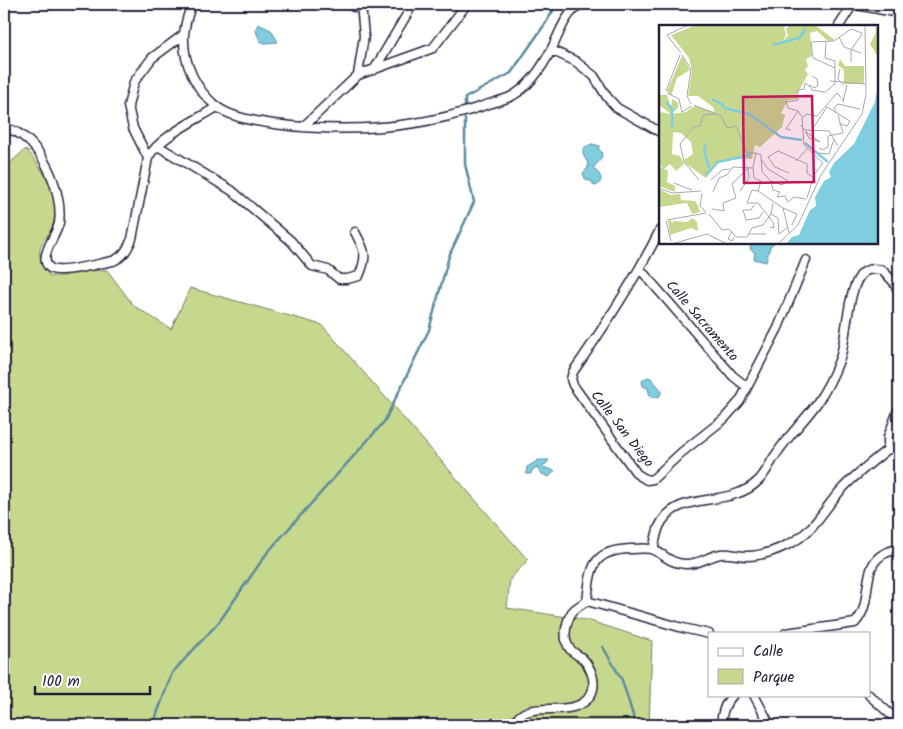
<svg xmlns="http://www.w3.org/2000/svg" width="903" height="729" viewBox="0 0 903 729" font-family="Kalam,sans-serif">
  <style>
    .green { fill: #c6d88d; stroke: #747d64 }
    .water { fill: #81cde0; stroke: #5b899e }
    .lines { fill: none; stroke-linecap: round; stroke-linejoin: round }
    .stream { stroke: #5b899e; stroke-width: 2.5 }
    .minor-casing { stroke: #22223b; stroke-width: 11 }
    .minor { stroke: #fff; stroke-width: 8 }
    .labels { text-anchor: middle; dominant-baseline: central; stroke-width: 4; stroke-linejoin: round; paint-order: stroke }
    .street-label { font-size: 14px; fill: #22223b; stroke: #fff }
    .inset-river { fill: none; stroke: #81cde0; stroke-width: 2.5 }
    .inset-road { fill: none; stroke: #a7a7b1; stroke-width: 1 }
    .view { fill: #c2185b; fill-opacity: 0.15; stroke: #c2185b; stroke-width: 2.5 }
    .inset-edge { fill: none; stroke: #22223b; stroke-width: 2.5 }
  </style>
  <rect width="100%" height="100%" fill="#fff"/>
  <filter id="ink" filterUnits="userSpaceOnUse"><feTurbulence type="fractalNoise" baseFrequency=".02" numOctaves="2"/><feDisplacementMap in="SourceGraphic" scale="10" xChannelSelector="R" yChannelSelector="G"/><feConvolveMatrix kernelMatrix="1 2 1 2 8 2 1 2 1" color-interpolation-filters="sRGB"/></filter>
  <g filter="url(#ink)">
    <!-- green -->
    <path class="green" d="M 26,149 C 45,172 64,199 51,230 C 50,234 46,236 44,240 C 35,253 42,264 49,276 L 62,276 L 81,271 L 107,270 L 134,306 L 171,329 L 190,288 L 322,325 L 528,560 L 510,579 L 507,608 L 587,620 L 652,641 L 649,725 L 4,725 L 4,168 Z"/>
    <!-- water -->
    <path class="water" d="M 258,24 L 271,30 L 278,42 L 265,43 L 260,41 L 256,31 Z
      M 592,144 L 600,146 L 598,148 L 602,153 L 601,159 L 593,168 C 599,173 606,180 596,186 L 593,185 L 593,182 L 586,180 L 583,174 C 584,172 587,170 588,167 C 590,160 573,151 592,144 Z
      M 751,243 L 774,243 L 770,246 L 766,262 L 754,259 L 755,253 L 750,249 Z
      M 647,377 L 651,378 L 662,391 L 659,397 L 650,397 L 648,388 L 643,386 L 642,381 Z
      M 539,460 L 549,460 L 546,464 L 543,465 L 543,467 L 555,471 L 549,477 L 540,473 L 537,467 L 532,470 L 531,474 L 526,474 L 527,467 Z"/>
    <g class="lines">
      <!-- stream -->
      <path class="stream" d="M 465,105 L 465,98 L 511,73 L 545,24 L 557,4
        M 603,647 L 622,680 L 636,725
        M 153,725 L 172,673 L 219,622 L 267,553 L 384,422 L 429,330 L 449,256 L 474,202 L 465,164 L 465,119"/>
      <defs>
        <path id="minor" d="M 192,4 C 188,14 184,26 184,37 C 183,63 196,90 216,106 C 231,118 256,121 274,124 C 344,133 412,130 480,107 C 490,103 502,101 512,96 C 530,86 542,68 551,50 C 560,33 564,15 581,4
          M 350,4 L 354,7 L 363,8
          M 852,4 L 899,13
          M 839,26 L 853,4
          M 551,50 L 575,61 L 594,76 L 607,97 L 617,108 L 660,132
          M 374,70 L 413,4
          M 358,75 L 433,48 L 467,4
          M 303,127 L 358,75 L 364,36 L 361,4
          M 4,128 C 39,133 64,191 59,223 C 56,237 37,258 50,268 C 59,275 100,263 113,261 C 124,256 127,250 132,239 L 148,158 C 159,137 196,120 217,107
          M 158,146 L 231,190 L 291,241 L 312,266 L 328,270 L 339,279 L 347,279 L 359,276 C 368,255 365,251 355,232
          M 148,158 L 133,128 L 128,106 L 134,82 L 152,58 L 183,35
          M 660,230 C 635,280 605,326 573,372 L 571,379 L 573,385 L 637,474 L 647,480 L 653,479 L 682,452 L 724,419 L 740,401 L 778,328 L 806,260
          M 640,269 L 733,376 L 747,387
          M 888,449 L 888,437 L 899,408
          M 888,449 L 899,450
          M 653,550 C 655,543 656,534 659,527 C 676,488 729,510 758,481 C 766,474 770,462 777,453 C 789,435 805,420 817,403 C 827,389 834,374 840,358 C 847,339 847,284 864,272 C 869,268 876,269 882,270 L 893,281 L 899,292
          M 587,601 C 591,568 591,550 631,549 C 638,549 648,547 654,550 C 666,556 670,563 685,564 C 699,565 708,556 721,554 C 730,553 738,556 747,556 C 761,556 775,551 787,545 C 813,534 824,508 842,489 C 856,474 872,462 888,449
          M 587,601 L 683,628 L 709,634
          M 786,633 L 855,623 C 878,599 853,556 899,549
          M 754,695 L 770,725
          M 869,695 L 899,722
          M 512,725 C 516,719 521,713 529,711 C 548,706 577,715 590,696 C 598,684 591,667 582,658 C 578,655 573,653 570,649 C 562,639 566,622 572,612 C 575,608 582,604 587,601
          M 721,725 C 722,713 724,704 733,695"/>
      </defs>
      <!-- minor casing -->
      <use href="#minor" class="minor-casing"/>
      <!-- minor -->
      <use href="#minor" class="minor"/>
    </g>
  </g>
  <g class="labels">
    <!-- street labels -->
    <g class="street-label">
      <text transform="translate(702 321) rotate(49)">Calle Sacramento</text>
      <text transform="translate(622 429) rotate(52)">Calle San Diego</text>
    </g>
  </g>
  <!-- overview -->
  <g transform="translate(659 25)">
    <rect width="219" height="219" fill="#fff"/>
    <path d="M 37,0 L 128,0 L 125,2 L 127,9 L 124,17 L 129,10 L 127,4 L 131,0 L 156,0 L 176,15 L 169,16 L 158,6 L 151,8 L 153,31 L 147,34 L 149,41 L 146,45 L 149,49 L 137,71 L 139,74 L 129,75 L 122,88 L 126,90 L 123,102 L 101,122 L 96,120 L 93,134 L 75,133 L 59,138 L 47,153 L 27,139 L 25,135 L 34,129 L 32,117 L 22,108 L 14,107 L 13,129 L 21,131 L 25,139 L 17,146 L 11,139 L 5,144 L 0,139 L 0,87 L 12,89 L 0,80 L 0,70 L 8,70 L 12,82 L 13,74 L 19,78 L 19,83 L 12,89 L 27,87 L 36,81 L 56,87 L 54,82 L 39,71 L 29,71 L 33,45 L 30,33 L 12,10 ZM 216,2 L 219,4 L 219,32 L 211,19 L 217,7 ZM 23,31 L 31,45 L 18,53 L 12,71 L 8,66 ZM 181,34 L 186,41 L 205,41 L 205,59 L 185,59 L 185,45 L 179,40 ZM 0,141 L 9,146 L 8,157 L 16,161 L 16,167 L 0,161 ZM 0,164 L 12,170 L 21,169 L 22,175 L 36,176 L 44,188 L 38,180 L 41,187 L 33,189 L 28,178 L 0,182 ZM 33,193 L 38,197 L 39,206 L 32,203 L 11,210 L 9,196 L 12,195 L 13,199 L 14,196 L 29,197 Z" fill="#c6d88d"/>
    <path d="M 219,61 L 219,218 L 128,218 L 133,212 L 140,210 L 151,185 L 157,181 L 156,172 L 165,156 L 172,152 L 170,147 L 175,138 L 195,119 L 216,77 Z" fill="#81cde0"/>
    <path class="inset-river" d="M 114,20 L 140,13 L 147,4M 53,74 L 63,79 L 65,83 L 90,89 L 122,112 L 143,115M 7,77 L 13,84 L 13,102M 47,118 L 45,125 L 50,143M 146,118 L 169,137M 47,150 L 59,137 L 92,130"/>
    <path class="inset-road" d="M 180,12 L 185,22 L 202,28M 167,16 L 166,33 L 176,36 L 176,59M 22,28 L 8,10 L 29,0M 23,30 L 32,44 L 28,71 L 32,79M 192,37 L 192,25 L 203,9M 176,43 L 154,33 L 152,17 L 175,16 L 192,4 L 203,8M 181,44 L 179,54 L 185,60M 153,51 L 158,54 L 159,60 L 156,63 L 150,60 L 153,65 L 166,67 L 176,59M 171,56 L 206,59M 7,66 L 21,30M 8,68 L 20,74 L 23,87 L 33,81M 184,77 L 188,60M 35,80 L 62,91 L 68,103 L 77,101 L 88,128 L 97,128M 177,88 L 175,83 L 179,79 L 201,84M 143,92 L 139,86 L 129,83 L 127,77 L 139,75 L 139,65 L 145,64 L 146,58 L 150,61M 141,100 L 146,105 L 170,106 L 179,121M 132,105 L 127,104 L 139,86M 153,105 L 168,82 L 191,96 L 188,101 L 180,99M 147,106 L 147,108 L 149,111 L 150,113 L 161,117 L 147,107M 160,123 L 164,125 L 169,122 L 169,111 L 184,108 L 179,90M 97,128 L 94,142 L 95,153 L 102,156 L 99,166 L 124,183 L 130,208M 97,128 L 102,130 L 103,147 L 112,156 L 123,160 L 129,156 L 109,144 L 102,134M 160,128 L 170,129 L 175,114M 137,136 L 149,123M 130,148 L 116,142 L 109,132 L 119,126 L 148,139 L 148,148 L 154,152M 40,155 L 25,137 L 21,119 L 35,102 L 41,101 L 44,90 L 57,89M 52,155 L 63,145 L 71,144M 112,156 L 114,165 L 121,167 L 118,172 L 126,171 L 129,177 L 135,172 L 147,174M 15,158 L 33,165M 0,163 L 13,168 L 42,166M 99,166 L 93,165 L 88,178 L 99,178 L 114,197 L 115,203 L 111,202M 54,167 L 60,153 L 68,150 L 74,142 L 94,143M 43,168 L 41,181 L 47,187M 148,173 L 155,150 L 164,138 L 145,120 L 143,93 L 148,89 L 158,91 L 178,68 L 185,76M 95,180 L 92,185 L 84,185 L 87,195 L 100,193 L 104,187M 124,183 L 138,189 L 133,200M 53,184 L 65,186 L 64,178 L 77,173 L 73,159 L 89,143 L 90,153 L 81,166M 50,189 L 63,205 L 70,204 L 77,212M 112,189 L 119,193 L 120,209 L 129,202M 8,195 L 47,188M 7,196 L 12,216M 73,206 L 69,214 L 73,216 L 75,212M 90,209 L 107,209M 77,212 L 88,212 L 93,203 L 104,200 L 112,189 L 114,178M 16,218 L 48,209 L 66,218M 120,218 L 139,200 L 162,150 L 203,89 L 207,69 L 206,0"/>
    <path class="view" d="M 153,71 L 155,157 L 85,158 L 84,72 Z"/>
    <rect width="219" height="219" class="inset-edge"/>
  </g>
  <!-- margin -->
  <rect width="903" height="729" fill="none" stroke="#fff" stroke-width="20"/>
  <rect x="10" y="10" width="883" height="709" fill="none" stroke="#22223b" stroke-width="2" filter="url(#ink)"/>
  <!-- legend -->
  <rect x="708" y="632" width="162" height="65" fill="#ffffff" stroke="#a7a7b1"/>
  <rect x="718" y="648" width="25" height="8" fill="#ffffff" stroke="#a7a7b1"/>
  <text x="753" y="656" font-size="15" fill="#22223b">Calle</text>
  <rect x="718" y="669" width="25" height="15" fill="#c6d88d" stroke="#a7a7b1"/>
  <text x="753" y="682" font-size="15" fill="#22223b">Parque</text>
  <!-- scale -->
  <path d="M35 686v8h115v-8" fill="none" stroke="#22223b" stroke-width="2.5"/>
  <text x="42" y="686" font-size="15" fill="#22223b" stroke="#ffffff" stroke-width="4" paint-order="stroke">100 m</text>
</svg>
